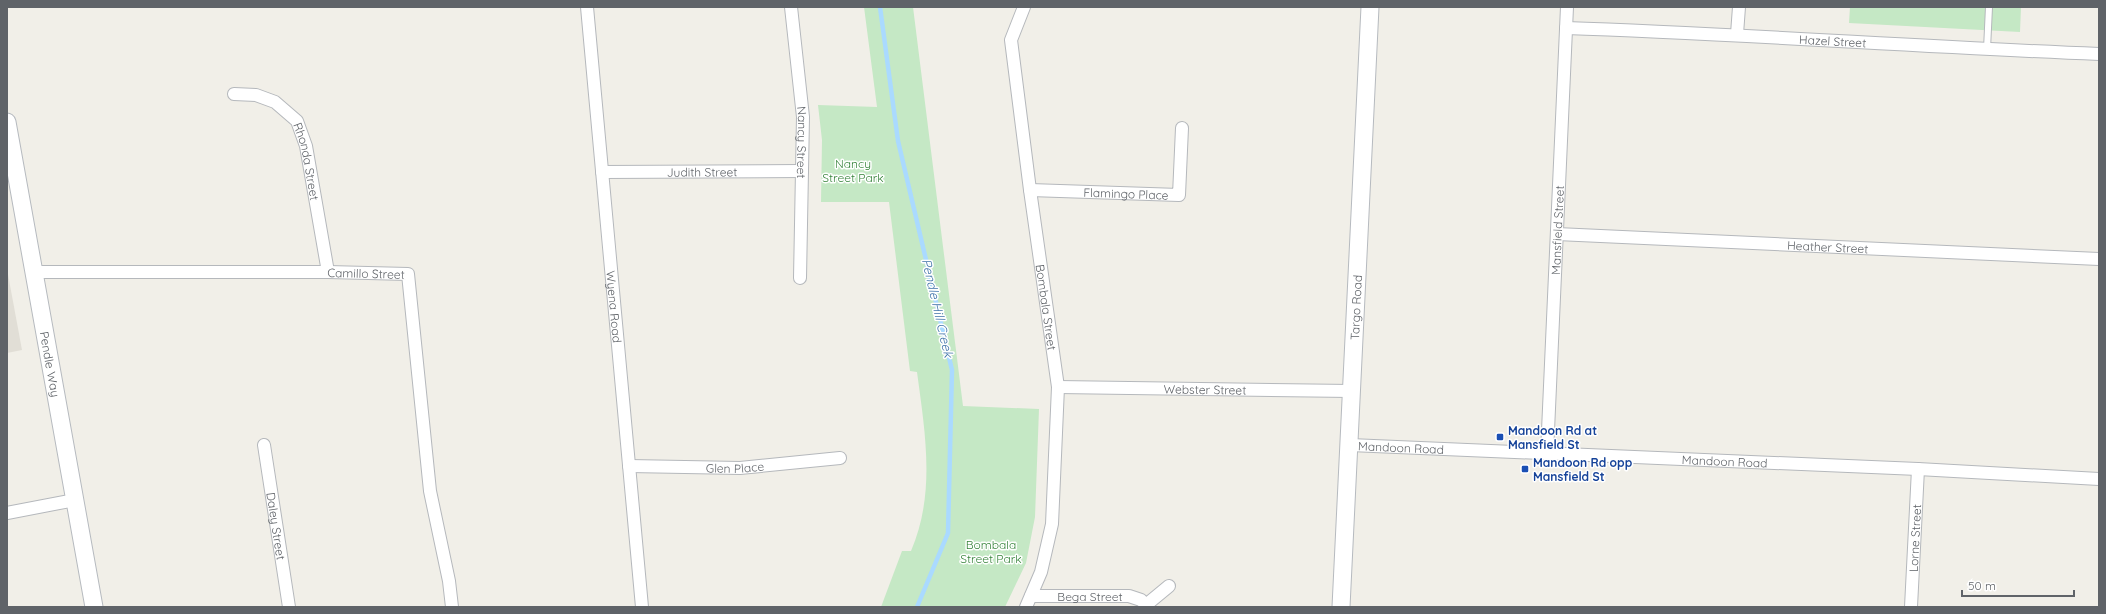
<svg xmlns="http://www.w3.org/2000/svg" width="2106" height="614" viewBox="0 0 2106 614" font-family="Quicksand,sans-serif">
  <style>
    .education { fill: #e1ded6 }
    .green { fill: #c5e8c5 }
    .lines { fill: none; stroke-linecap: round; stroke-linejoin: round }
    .stream { stroke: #aadaff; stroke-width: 4.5 }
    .lane-casing { stroke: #b5b8bc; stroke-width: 8 }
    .street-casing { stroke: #b5b8bc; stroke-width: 14 }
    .secondary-casing { stroke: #b6babf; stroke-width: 19 }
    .lane { stroke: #fff; stroke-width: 6 }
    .street { stroke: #fff; stroke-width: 12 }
    .secondary { stroke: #fff; stroke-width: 17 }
    .transit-dot { fill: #1a4fb4; stroke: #fff; stroke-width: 1.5 }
    .labels { text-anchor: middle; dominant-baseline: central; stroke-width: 3; stroke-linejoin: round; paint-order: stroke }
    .street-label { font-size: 12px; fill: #5f6368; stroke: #fff }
    .park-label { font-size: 12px; fill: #348238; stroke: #fff }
    .transit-label { font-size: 12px; font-weight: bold; fill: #164399; stroke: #fff; text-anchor: start }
    .water-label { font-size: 13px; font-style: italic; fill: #4174aa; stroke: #fff }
  </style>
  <rect width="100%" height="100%" fill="#f1efe8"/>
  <!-- education -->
  <path class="education" d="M 7,269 L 22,350 L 7,353 Z"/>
  <!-- green -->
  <path class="green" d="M 864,7 L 913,7 L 963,406 L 1039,409 L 1035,517 L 1026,563 L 1005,607 L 881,607 L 902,551 L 911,551 C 936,493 925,432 917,372 L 910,371 L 889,202 L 821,202 L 822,140 L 818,105 L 877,107 Z
    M 1850,7 L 2021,7 L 2020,32 L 1849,23 Z"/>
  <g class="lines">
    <!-- stream -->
    <path class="stream" d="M 880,7 L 898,141 L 952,370 L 948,533 L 917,607"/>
    <defs>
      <path id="lane" d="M 1987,49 L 1989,7"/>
      <g id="street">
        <path id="s1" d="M 587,7 L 642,607"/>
        <path id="s2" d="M 791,7 L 803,117 L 800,278"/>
        <path id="s3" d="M 1024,7 L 1011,40 L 1030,190 L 1058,387 L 1052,524 L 1041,572 L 1026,607"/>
        <path id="s4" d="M 1566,28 C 1744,34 1921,47 2099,54"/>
        <path d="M 1737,34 L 1739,7"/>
        <path id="s5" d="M 234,94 L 256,95 L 275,102 L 297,121 L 306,146 L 328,272"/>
        <path id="s6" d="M 602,172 L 802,171"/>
        <path id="s7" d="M 1030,190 L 1179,195 L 1182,128"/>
        <path id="s8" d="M 1557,234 L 2099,259"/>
        <path id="s9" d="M 35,272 L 328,272 L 408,274 L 430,491 L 449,581 L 452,607"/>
        <path id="s10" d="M 1058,387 L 1352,391"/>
        <path id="s11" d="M 264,445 L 289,607"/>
        <path id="s12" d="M 1350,445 L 1918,469 L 2099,479"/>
        <path id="s13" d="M 1547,453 L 1567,7"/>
        <path id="s14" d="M 629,466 L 740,468 L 840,458"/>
        <path d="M 7,513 L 75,500"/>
        <path id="s15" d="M 1031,596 L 1129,596 L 1141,600 L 1148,607"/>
        <path d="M 1146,605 L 1169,586"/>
        <path id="s16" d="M 1911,607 L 1918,469"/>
      </g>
      <g id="secondary">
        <path id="s17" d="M 7,122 L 94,607"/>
        <path id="s18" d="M 1341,607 L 1370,7"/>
      </g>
    </defs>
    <!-- lane casing -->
    <use href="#lane" class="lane-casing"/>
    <!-- street casing -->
    <use href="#street" class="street-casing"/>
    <!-- secondary casing -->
    <use href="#secondary" class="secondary-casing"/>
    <!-- lane -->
    <use href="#lane" class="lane"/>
    <!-- street -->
    <use href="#street" class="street"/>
    <!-- secondary -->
    <use href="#secondary" class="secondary"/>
  </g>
  <!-- markers -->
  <g class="transit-dot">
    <rect x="1496" y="433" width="8" height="8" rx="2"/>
    <rect x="1521" y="465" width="8" height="8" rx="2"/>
  </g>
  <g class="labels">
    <!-- street labels -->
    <g class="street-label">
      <text stroke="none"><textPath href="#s4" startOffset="267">Hazel Street</textPath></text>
      <text stroke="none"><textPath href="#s2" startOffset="136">Nancy Street</textPath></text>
      <text stroke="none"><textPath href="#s5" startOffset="113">Rhonda Street</textPath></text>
      <text stroke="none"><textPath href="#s6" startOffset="100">Judith Street</textPath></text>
      <text stroke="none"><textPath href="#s7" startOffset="96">Flamingo Place</textPath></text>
      <text stroke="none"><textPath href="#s13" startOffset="223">Mansfield Street</textPath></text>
      <text stroke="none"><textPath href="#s8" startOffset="271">Heather Street</textPath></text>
      <text stroke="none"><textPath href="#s9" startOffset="331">Camillo Street</textPath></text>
      <text stroke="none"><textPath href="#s1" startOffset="301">Wyena Road</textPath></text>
      <text stroke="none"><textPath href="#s3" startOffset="305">Bombala Street</textPath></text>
      <text stroke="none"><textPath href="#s18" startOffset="300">Targo Road</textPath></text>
      <text stroke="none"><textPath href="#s17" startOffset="246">Pendle Way</textPath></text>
      <text stroke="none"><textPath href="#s10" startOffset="147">Webster Street</textPath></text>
      <text stroke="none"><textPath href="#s12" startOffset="51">Mandoon Road</textPath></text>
      <text stroke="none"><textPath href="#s12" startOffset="375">Mandoon Road</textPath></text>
      <text stroke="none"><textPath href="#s14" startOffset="106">Glen Place</textPath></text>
      <text stroke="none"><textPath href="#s11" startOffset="82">Daley Street</textPath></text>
      <text stroke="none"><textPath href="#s16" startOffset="69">Lorne Street</textPath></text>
      <text stroke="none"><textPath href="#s15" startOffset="59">Bega Street</textPath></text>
    </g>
    <!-- park labels -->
    <g class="park-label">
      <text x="853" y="163">Nancy<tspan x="853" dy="14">Street Park</tspan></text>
      <text x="991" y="544">Bombala<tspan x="991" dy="14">Street Park</tspan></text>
    </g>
    <!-- transit labels -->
    <g class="transit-label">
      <text x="1508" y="430">Mandoon Rd at<tspan x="1508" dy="14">Mansfield St</tspan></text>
      <text x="1533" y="462">Mandoon Rd opp<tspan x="1533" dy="14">Mansfield St</tspan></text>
    </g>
    <!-- water labels -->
    <g class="water-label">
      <text transform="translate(938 308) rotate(77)">Pendle Hill Creek</text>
    </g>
  </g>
  <!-- border -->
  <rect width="2106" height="614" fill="none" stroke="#5f6368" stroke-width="16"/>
  <!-- scale -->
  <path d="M1962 590v6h112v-6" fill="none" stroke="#5f6368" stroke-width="2"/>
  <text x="1968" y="590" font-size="12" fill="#5f6368" stroke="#ffffff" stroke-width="3" paint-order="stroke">50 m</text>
</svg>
